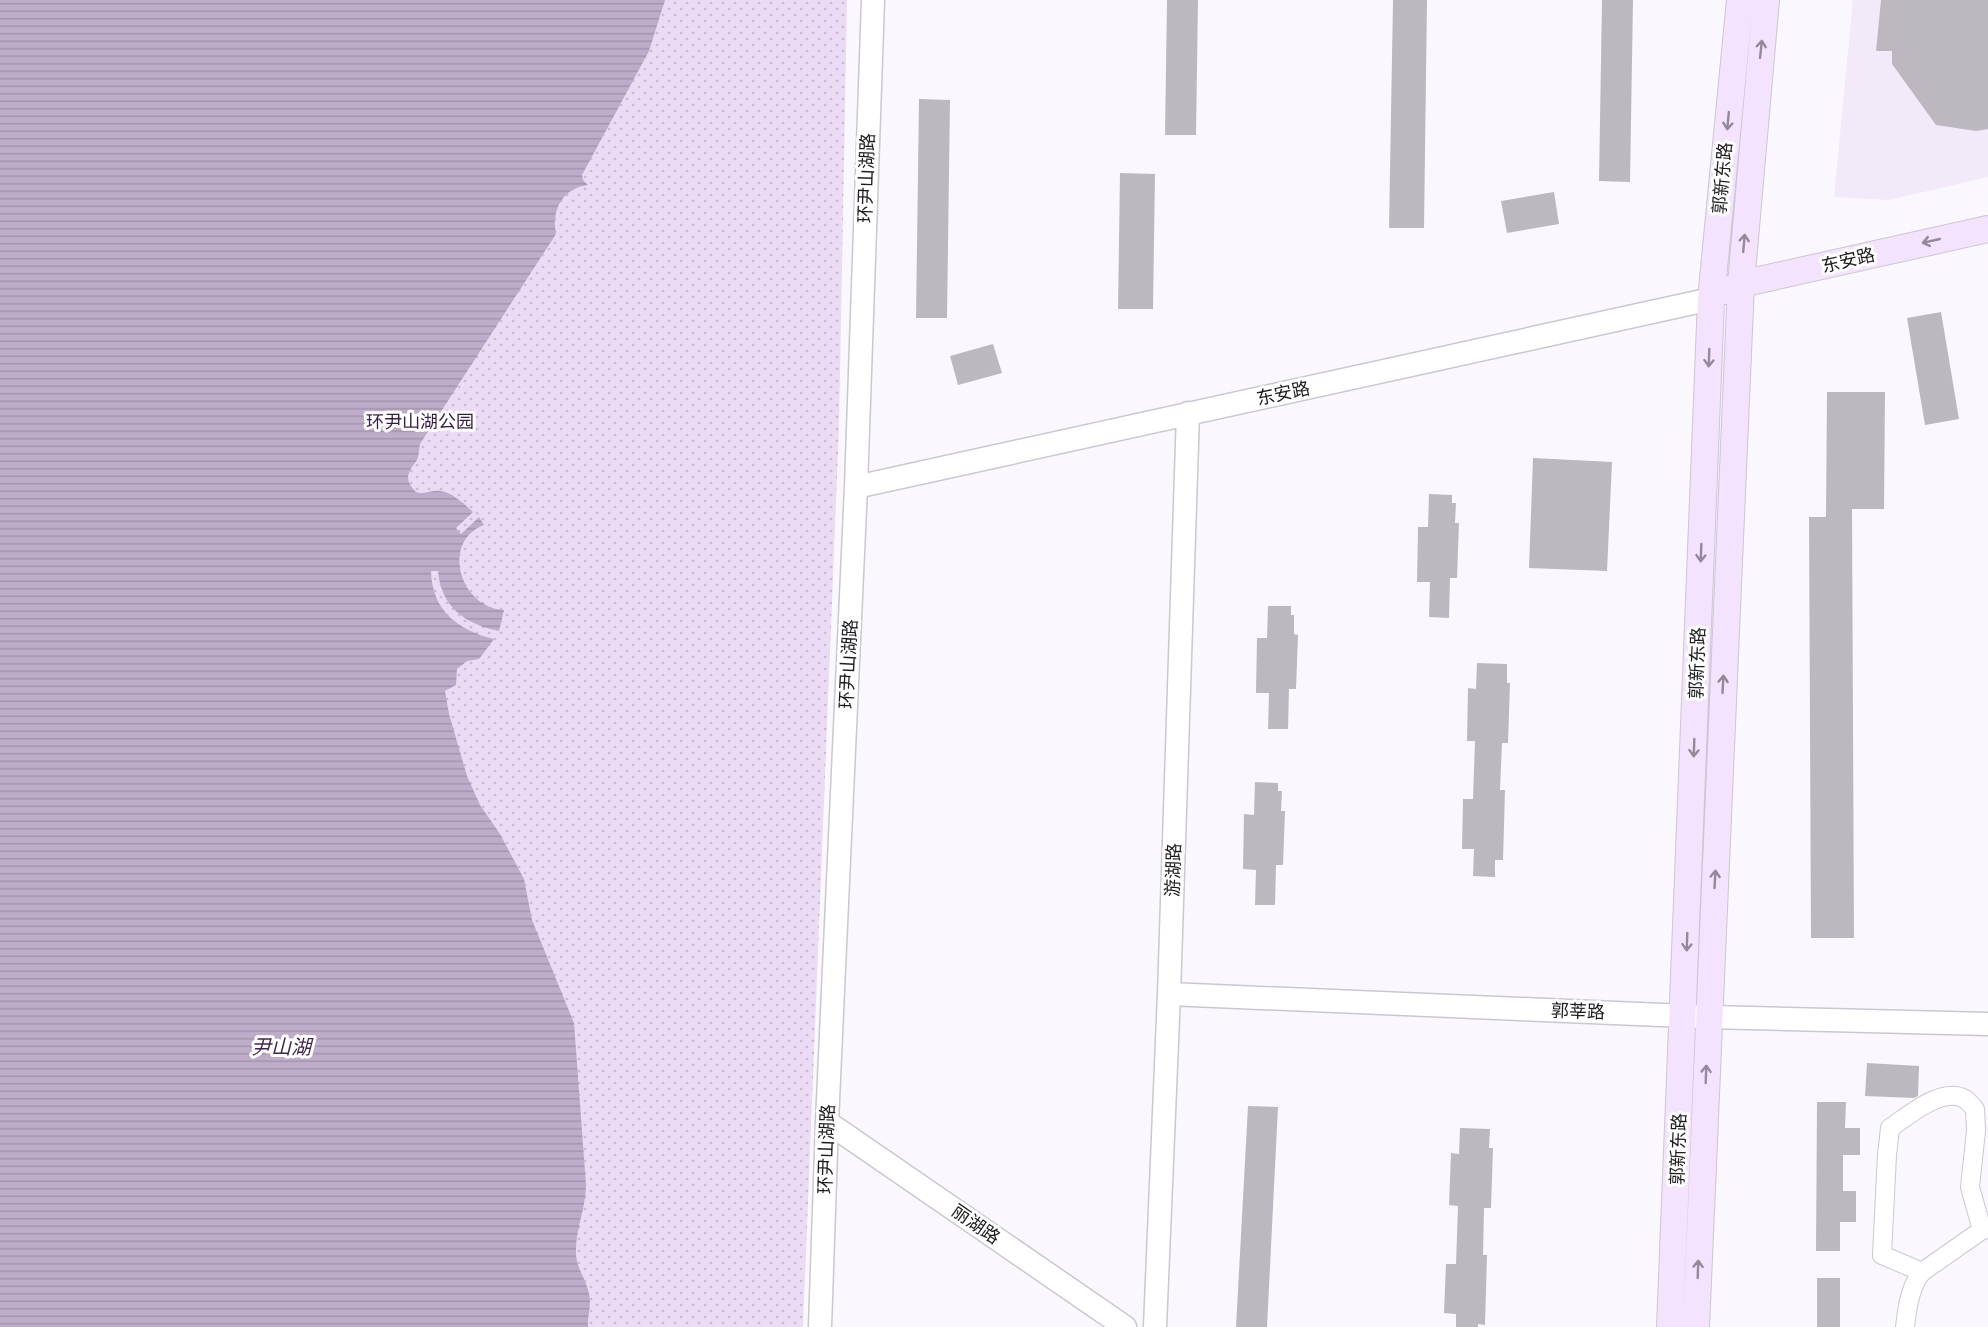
<svg xmlns="http://www.w3.org/2000/svg" width="1988" height="1327" viewBox="0 0 1988 1327" font-family="Roboto,'Noto Sans SC',sans-serif">
  <style>
    .built { fill: #f3eaf9 }
    .grass { fill: url(#grass-dots) }
    .water { fill: url(#water-rules) }
    .building { fill: #bdb8c0 }
    .lines { fill: none; stroke-linecap: round; stroke-linejoin: round }
    .minor-casing { stroke: #cbc7cf; stroke-width: 20 }
    .tertiary-casing { stroke: #cbc7cf; stroke-width: 25 }
    .secondary-casing { stroke: #cbc7cf; stroke-width: 28 }
    .minor { stroke: #fff; stroke-width: 18 }
    .tertiary { stroke: #fff; stroke-width: 22 }
    .secondary { stroke: #f4e3fe; stroke-width: 26 }
    .oneway { stroke: #938999 }
    .labels { text-anchor: middle; dominant-baseline: central; stroke-width: 6; stroke-linejoin: round; paint-order: stroke }
    .street-label { font-size: 18px; fill: #1d1b1e; stroke: #fff }
    .park-label { font-size: 18px; fill: #371e45; stroke: #fff }
    .water-label { font-size: 20px; font-style: italic; fill: #41274f; stroke: #fff }
  </style>
  <defs>
    <pattern id="grass-dots" width="8" height="8" patternUnits="userSpaceOnUse" patternTransform="scale(1.5)"><rect width="8" height="8" fill="#ebdbf5"/><path d="M2 2h.1M6 6h.1" fill="none" stroke="#c9bbd2" stroke-width="1.8" stroke-linecap="round"/></pattern>
    <pattern id="water-rules" width="6" height="5" patternUnits="userSpaceOnUse" patternTransform="scale(1.5)"><rect width="6" height="5" fill="#beadca"/><path d="M0 2.5h6" fill="none" stroke="#a394ad"/></pattern>
  </defs>
  <rect width="100%" height="100%" fill="#fbf7fe"/>
  <!-- built -->
  <path class="built" d="M 1853,0 L 1988,0 L 1988,177 L 1889,200 L 1834,197 Z"/>
  <!-- grass -->
  <path class="grass" d="M 0,0 L 847,0 L 839,426 L 803,1327 L 0,1327 Z"/>
  <!-- water -->
  <path class="water" d="M 0,0 L 665,0 L 649,51 L 582,175 L 583,180 L 588,185 C 563,188 551,210 556,234 L 420,444 C 419,449 419,456 417,460 C 408,472 403,479 416,492 C 426,495 431,490 440,491 C 452,492 464,504 473,512 L 456,528 L 461,534 L 479,517 L 484,525 C 440,542 460,608 504,610 L 499,631 C 465,624 441,607 438,571 L 431,571 C 432,611 458,630 494,639 L 479,659 L 467,661 L 457,669 L 456,685 L 445,691 L 449,714 L 467,776 L 480,805 L 500,834 L 524,879 L 532,920 L 574,1023 L 586,1185 C 586,1207 576,1228 576,1250 C 575,1267 586,1278 589,1294 C 592,1304 587,1317 588,1327 L 0,1327 Z"/>
  <!-- building -->
  <path class="building" d="M 1167,0 L 1198,0 L 1196,135 L 1165,135 Z
    M 1393,0 L 1427,0 L 1424,228 L 1389,228 Z
    M 1602,0 L 1633,0 L 1630,182 L 1599,181 Z
    M 1881,0 L 1988,0 L 1988,129 L 1976,131 L 1936,125 L 1892,64 L 1892,51 L 1876,51 Z
    M 919,99 L 950,100 L 947,318 L 916,318 Z
    M 1120,173 L 1155,174 L 1153,309 L 1118,309 Z
    M 1554,192 L 1559,224 L 1507,233 L 1501,201 Z
    M 1941,312 L 1959,419 L 1925,425 L 1907,318 Z
    M 993,344 L 1002,373 L 958,385 L 950,356 Z
    M 1827,392 L 1885,392 L 1884,509 L 1852,509 L 1854,938 L 1811,938 L 1809,517 L 1826,517 Z
    M 1533,458 L 1612,462 L 1607,571 L 1529,568 Z
    M 1429,494 L 1452,495 L 1452,503 L 1456,503 L 1455,523 L 1459,523 L 1457,578 L 1450,578 L 1449,618 L 1429,617 L 1430,582 L 1417,582 L 1418,527 L 1428,527 Z
    M 1268,606 L 1291,606 L 1291,615 L 1294,615 L 1294,634 L 1298,635 L 1296,689 L 1289,689 L 1288,729 L 1268,729 L 1269,693 L 1256,693 L 1257,638 L 1267,638 Z
    M 1477,663 L 1507,664 L 1507,683 L 1510,683 L 1508,743 L 1502,743 L 1500,790 L 1505,790 L 1503,860 L 1495,860 L 1495,877 L 1473,876 L 1474,849 L 1462,849 L 1463,799 L 1473,799 L 1475,741 L 1467,741 L 1468,688 L 1476,689 Z
    M 1255,782 L 1278,783 L 1278,791 L 1282,791 L 1281,811 L 1285,811 L 1283,865 L 1276,865 L 1275,905 L 1255,905 L 1256,870 L 1243,869 L 1244,814 L 1254,815 Z
    M 1867,1063 L 1919,1066 L 1918,1096 L 1914,1098 L 1865,1096 Z
    M 1817,1102 L 1846,1102 L 1845,1128 L 1860,1128 L 1860,1155 L 1843,1155 L 1843,1191 L 1856,1191 L 1856,1222 L 1840,1222 L 1840,1251 L 1816,1251 Z
    M 1248,1106 L 1278,1107 L 1267,1327 L 1236,1327 Z
    M 1460,1128 L 1490,1129 L 1489,1148 L 1493,1148 L 1491,1208 L 1484,1208 L 1483,1255 L 1487,1255 L 1485,1325 L 1478,1324 L 1478,1327 L 1456,1327 L 1456,1314 L 1444,1313 L 1446,1264 L 1456,1264 L 1458,1206 L 1449,1205 L 1451,1153 L 1459,1154 Z
    M 1817,1278 L 1840,1278 L 1840,1327 L 1817,1327 Z"/>
  <g class="lines">
    <defs>
      <path id="minor" d="M 1922,1272 L 1882,1255 L 1887,1155 L 1890,1128 C 1908,1116 1942,1086 1965,1099 C 1968,1101 1972,1106 1975,1109 L 1976,1131 L 1970,1187 L 1982,1230
        M 1905,1327 C 1907,1309 1910,1286 1922,1272 L 1982,1230 L 1988,1229"/>
      <path id="tertiary" d="M 856,487 L 1711,299
        M 1169,994 L 1709,1017 L 1988,1024
        M 827,1122 L 1125,1327
        M 820,1327 L 827,1122 L 856,487 L 873,0
        M 1155,1327 L 1169,994 L 1188,413"/>
      <path id="secondary" d="M 1726,291 L 1741,284 L 1988,229
        M 1670,1327 L 1711,299 L 1740,0
        M 1696,1327 L 1741,284 L 1766,0"/>
    </defs>
    <!-- minor casing -->
    <use href="#minor" class="minor-casing"/>
    <!-- tertiary casing -->
    <use href="#tertiary" class="tertiary-casing"/>
    <!-- secondary casing -->
    <use href="#secondary" class="secondary-casing"/>
    <!-- minor -->
    <use href="#minor" class="minor"/>
    <!-- tertiary -->
    <use href="#tertiary" class="tertiary"/>
    <!-- secondary -->
    <use href="#secondary" class="secondary"/>
  </g>
  <!-- one-way arrows -->
  <defs><path id="oneway-shaft" d="M-6 0H5M1.5-3L5.5 0L1.5 3" fill="none" stroke-width="1.6" stroke-linecap="round" stroke-linejoin="round" transform="scale(1.5)"/></defs>
  <g class="oneway">
    <use href="#oneway-shaft" transform="translate(1761 49) rotate(-84)"/>
    <use href="#oneway-shaft" transform="translate(1728 121) rotate(95)"/>
    <use href="#oneway-shaft" transform="translate(1931 241) rotate(167)"/>
    <use href="#oneway-shaft" transform="translate(1744 243) rotate(-85)"/>
    <use href="#oneway-shaft" transform="translate(1709 358) rotate(92)"/>
    <use href="#oneway-shaft" transform="translate(1701 553) rotate(92)"/>
    <use href="#oneway-shaft" transform="translate(1723 684) rotate(-87)"/>
    <use href="#oneway-shaft" transform="translate(1694 748) rotate(92)"/>
    <use href="#oneway-shaft" transform="translate(1715 879) rotate(-87)"/>
    <use href="#oneway-shaft" transform="translate(1687 942) rotate(92)"/>
    <use href="#oneway-shaft" transform="translate(1706 1074) rotate(-88)"/>
    <use href="#oneway-shaft" transform="translate(1698 1269) rotate(-88)"/>
  </g>
  <g class="labels">
    <!-- street labels -->
    <g class="street-label">
      <text transform="translate(866 178) rotate(-88)">环尹山湖路</text>
      <text transform="translate(1722 178) rotate(-85)">郭新东路</text>
      <text transform="translate(1848 260) rotate(-13)">东安路</text>
      <text transform="translate(1283 393) rotate(-12)">东安路</text>
      <text transform="translate(1697 663) rotate(-88)">郭新东路</text>
      <text transform="translate(848 664) rotate(-87)">环尹山湖路</text>
      <text transform="translate(1173 870) rotate(-88)">游湖路</text>
      <text transform="translate(1578 1011) rotate(2)">郭莘路</text>
      <text transform="translate(826 1149) rotate(-88)">环尹山湖路</text>
      <text transform="translate(1678 1149) rotate(-88)">郭新东路</text>
      <text transform="translate(976 1224) rotate(35)">丽湖路</text>
    </g>
    <!-- park labels -->
    <g class="park-label">
      <text x="420" y="421">环尹山湖公园</text>
    </g>
    <!-- water labels -->
    <g class="water-label">
      <text x="281" y="1047">尹山湖</text>
    </g>
  </g>
</svg>
